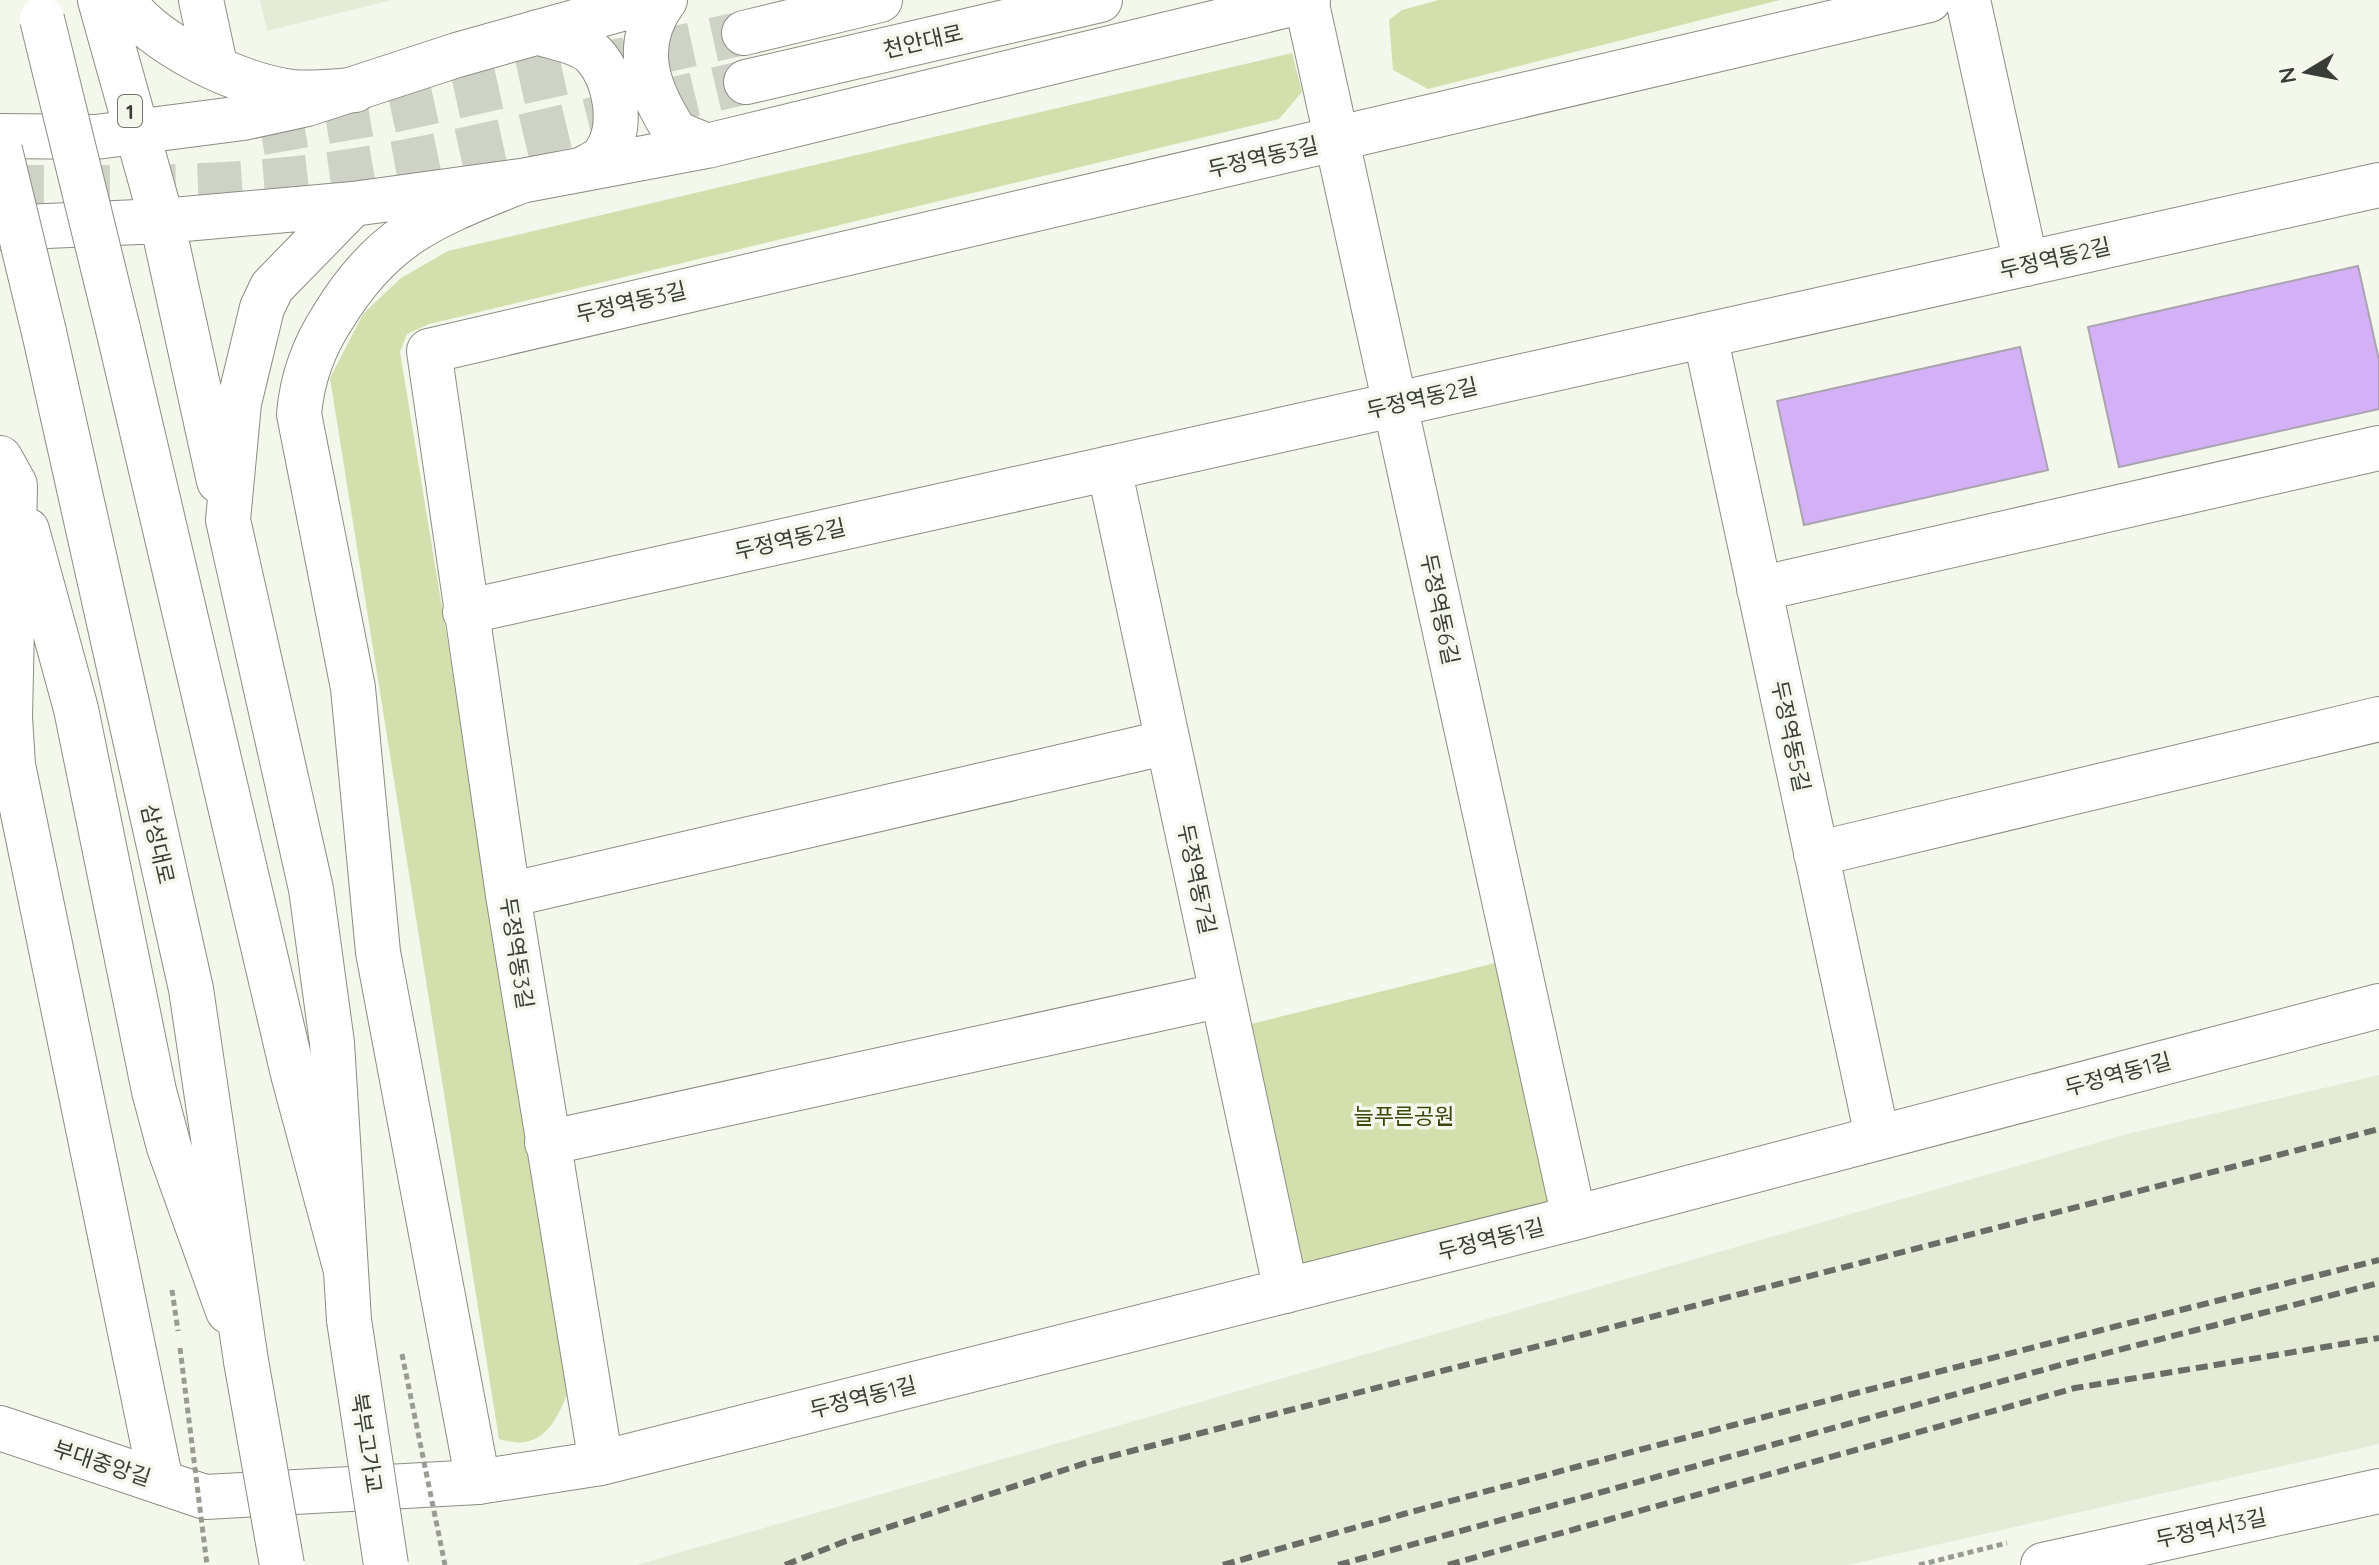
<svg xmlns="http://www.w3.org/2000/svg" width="2379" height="1565" viewBox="0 0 2379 1565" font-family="Quicksand,'Noto Sans KR',sans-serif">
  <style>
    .built { fill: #e6ebd8 }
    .green { fill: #d3dfad }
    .building { fill: #d4b1f7; stroke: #a9a4af; stroke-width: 2 }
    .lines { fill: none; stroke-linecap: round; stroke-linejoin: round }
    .major-tunnel { stroke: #cfd2c7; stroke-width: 44; stroke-dasharray: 44 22; stroke-linecap: butt }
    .minor-casing { stroke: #8b8d83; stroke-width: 46 }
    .major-casing { stroke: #8b8d83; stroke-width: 46 }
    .highway-casing { stroke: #8b8d83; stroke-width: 46 }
    .path { stroke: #9a9c94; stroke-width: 5; stroke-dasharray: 6 4; stroke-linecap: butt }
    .minor { stroke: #fff; stroke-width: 44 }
    .major { stroke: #fff; stroke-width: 44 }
    .highway { stroke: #fff; stroke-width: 44 }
    .rail { stroke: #6a6c65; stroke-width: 6; stroke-dasharray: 12 6; stroke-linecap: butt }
    .major-bridge-casing { stroke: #8b8d83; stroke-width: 46; stroke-linecap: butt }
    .highway-bridge-casing { stroke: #8b8d83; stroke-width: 46; stroke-linecap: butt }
    .path-bridge { stroke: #9a9c94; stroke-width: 5; stroke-dasharray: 6 4; stroke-linecap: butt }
    .major-bridge { stroke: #fff; stroke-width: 44 }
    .highway-bridge { stroke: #fff; stroke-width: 44 }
    .labels { text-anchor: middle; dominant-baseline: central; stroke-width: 7; stroke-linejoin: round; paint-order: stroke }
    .shield { fill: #f4f7eb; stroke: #72746d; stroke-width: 2 }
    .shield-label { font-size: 20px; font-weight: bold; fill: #3a3c37 }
    .street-label { font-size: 22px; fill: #3a3c37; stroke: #f4f7eb }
    .park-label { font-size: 22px; fill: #3c460b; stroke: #f4f7eb }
  </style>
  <rect width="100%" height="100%" fill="#f4f7eb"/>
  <!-- built -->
  <path class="built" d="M 260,0 L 392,0 L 267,31 Z
    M 2379,1075 L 2379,1444 L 1848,1565 L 636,1565 L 2127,1134 Z"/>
  <!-- green -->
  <path class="green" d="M 1439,0 L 1780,0 L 1428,89 L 1393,70 L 1389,20 L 1402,10 Z
    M 1292,53 L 1302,92 L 1279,119 L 429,324 L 407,334 L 400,352 L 570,1387 C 556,1422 543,1453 499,1439 L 330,378 L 363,314 L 401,278 L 448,251 Z
    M 1503,961 L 1557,1207 L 1295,1273 L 1243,1026 Z"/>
  <!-- building -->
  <path class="building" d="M 2358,266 L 2379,360 L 2379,409 L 2119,467 L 2088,327 Z
    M 2020,347 L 2048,470 L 1804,525 L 1777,401 Z"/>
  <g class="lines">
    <!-- major-tunnel -->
    <path class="major-tunnel" d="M 261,133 L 391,111 L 744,33
      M 0,187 C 104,187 211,189 315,176 C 460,157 604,115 746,82"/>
    <defs>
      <path id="minor" d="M 201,0 L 215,65
        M 1306,0 L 1574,1218
        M 1968,0 L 2026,264
        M 1705,335 L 1877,1136
        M 1109,468 L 1286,1291
        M 1759,589 L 2379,448
        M 465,612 L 2379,185
        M 1816,854 L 2379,719
        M 508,895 L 1168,742
        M 547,1143 L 1222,995
        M 0,1428 L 205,1497 L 478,1482 L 601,1463 L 1574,1218 L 2379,1006
        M 601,1463 L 508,895 L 429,351 L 1929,0
        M 2043,1565 L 2379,1491"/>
      <path id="major" d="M 665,0 C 631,45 647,89 676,133 L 707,146
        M 537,32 C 554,38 581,41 594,55 C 616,79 624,127 605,154 C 601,160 592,164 585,168
        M 744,33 L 880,0
        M 746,82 L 1100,0
        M 0,136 L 96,137 L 243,118 L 307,104 L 457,55 L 653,0
        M 162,221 L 219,481
        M 0,228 L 162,221 L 353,204 L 521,181 L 707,146 L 1308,0
        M 0,458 L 15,485 L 10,718 L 13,765 L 161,1482
        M 27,530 L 76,709 L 154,1091 L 169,1147 L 228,1311
        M 349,1320 L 332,1043 L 311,889 L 228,520 L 239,403 L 262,308 L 272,287 L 353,204
        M 478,1482 L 378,952 L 353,688 L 299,414 C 302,379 314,346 333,317 C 384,233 434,216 521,181"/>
      <path id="highway" d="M 100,0 L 162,221
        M 123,0 C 154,45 240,86 293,92 C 313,94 335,91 355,90
        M 118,329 L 293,1074 L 345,1267
        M 44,332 L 191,989 L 246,1361"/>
    </defs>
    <!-- minor casing -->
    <use href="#minor" class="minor-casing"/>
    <!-- major casing -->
    <use href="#major" class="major-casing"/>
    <!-- highway casing -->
    <use href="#highway" class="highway-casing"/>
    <!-- path -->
    <path class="path" d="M 172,1290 L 178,1331
      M 1919,1565 L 2007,1543"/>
    <!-- minor -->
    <use href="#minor" class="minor"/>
    <!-- major -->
    <use href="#major" class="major"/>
    <!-- highway -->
    <use href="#highway" class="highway"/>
    <!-- rail -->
    <path class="rail" d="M 785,1565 L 846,1541 L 1089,1462 L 2379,1129
      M 1223,1565 C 1606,1455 1993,1357 2379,1260
      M 1338,1565 L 2068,1363 L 2379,1283
      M 1448,1565 L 2075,1388 L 2379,1338"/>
    <defs>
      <path id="major-bridge" d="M 349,1320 L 386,1565
        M 246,1361 L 282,1565"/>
      <path id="highway-bridge" d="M 42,19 L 118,329
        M 0,150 L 44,332"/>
    </defs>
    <!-- major-bridge casing -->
    <use href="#major-bridge" class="major-bridge-casing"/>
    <!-- highway-bridge casing -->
    <use href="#highway-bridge" class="highway-bridge-casing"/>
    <!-- path-bridge -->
    <path class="path-bridge" d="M 180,1348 L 207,1565
      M 402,1354 L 445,1565"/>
    <!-- major-bridge -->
    <use href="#major-bridge" class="major-bridge"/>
    <!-- highway-bridge -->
    <use href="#highway-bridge" class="highway-bridge"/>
  </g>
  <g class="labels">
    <!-- shield labels -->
    <rect class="shield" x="118" y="95" width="24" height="32" rx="6"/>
    <g class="shield-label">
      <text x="130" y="111">1</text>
    </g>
    <!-- street labels -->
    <g class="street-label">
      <text transform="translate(923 41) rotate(-13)">천안대로</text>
      <text transform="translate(1263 157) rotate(-13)">두정역동3길</text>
      <text transform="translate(2055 258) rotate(-13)">두정역동2길</text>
      <text transform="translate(631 302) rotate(-13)">두정역동3길</text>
      <text transform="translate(1422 398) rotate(-13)">두정역동2길</text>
      <text transform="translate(790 539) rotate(-13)">두정역동2길</text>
      <text transform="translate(1440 609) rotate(78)">두정역동6길</text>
      <text transform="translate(1791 736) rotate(78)">두정역동5길</text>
      <text transform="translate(158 844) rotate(77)">삼성대로</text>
      <text transform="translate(1197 879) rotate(78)">두정역동7길</text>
      <text transform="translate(517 953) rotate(81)">두정역동3길</text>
      <text transform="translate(2118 1074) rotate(-15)">두정역동1길</text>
      <text transform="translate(1491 1239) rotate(-14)">두정역동1길</text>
      <text transform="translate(863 1397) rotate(-14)">두정역동1길</text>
      <text transform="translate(367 1443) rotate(81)">북부고가교</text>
      <text transform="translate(102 1463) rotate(18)">부대중앙길</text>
      <text transform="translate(2211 1528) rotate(-12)">두정역서3길</text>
    </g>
    <!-- park labels -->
    <g class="park-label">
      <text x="1404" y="1116">늘푸른공원</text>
    </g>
  </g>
  <!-- north arrow -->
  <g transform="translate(2307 72) rotate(260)" stroke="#f4f7eb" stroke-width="6" paint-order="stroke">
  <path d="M0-6L14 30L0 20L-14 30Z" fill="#3a3c37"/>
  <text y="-12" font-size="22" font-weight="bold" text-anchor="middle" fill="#3a3c37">N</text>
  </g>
</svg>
